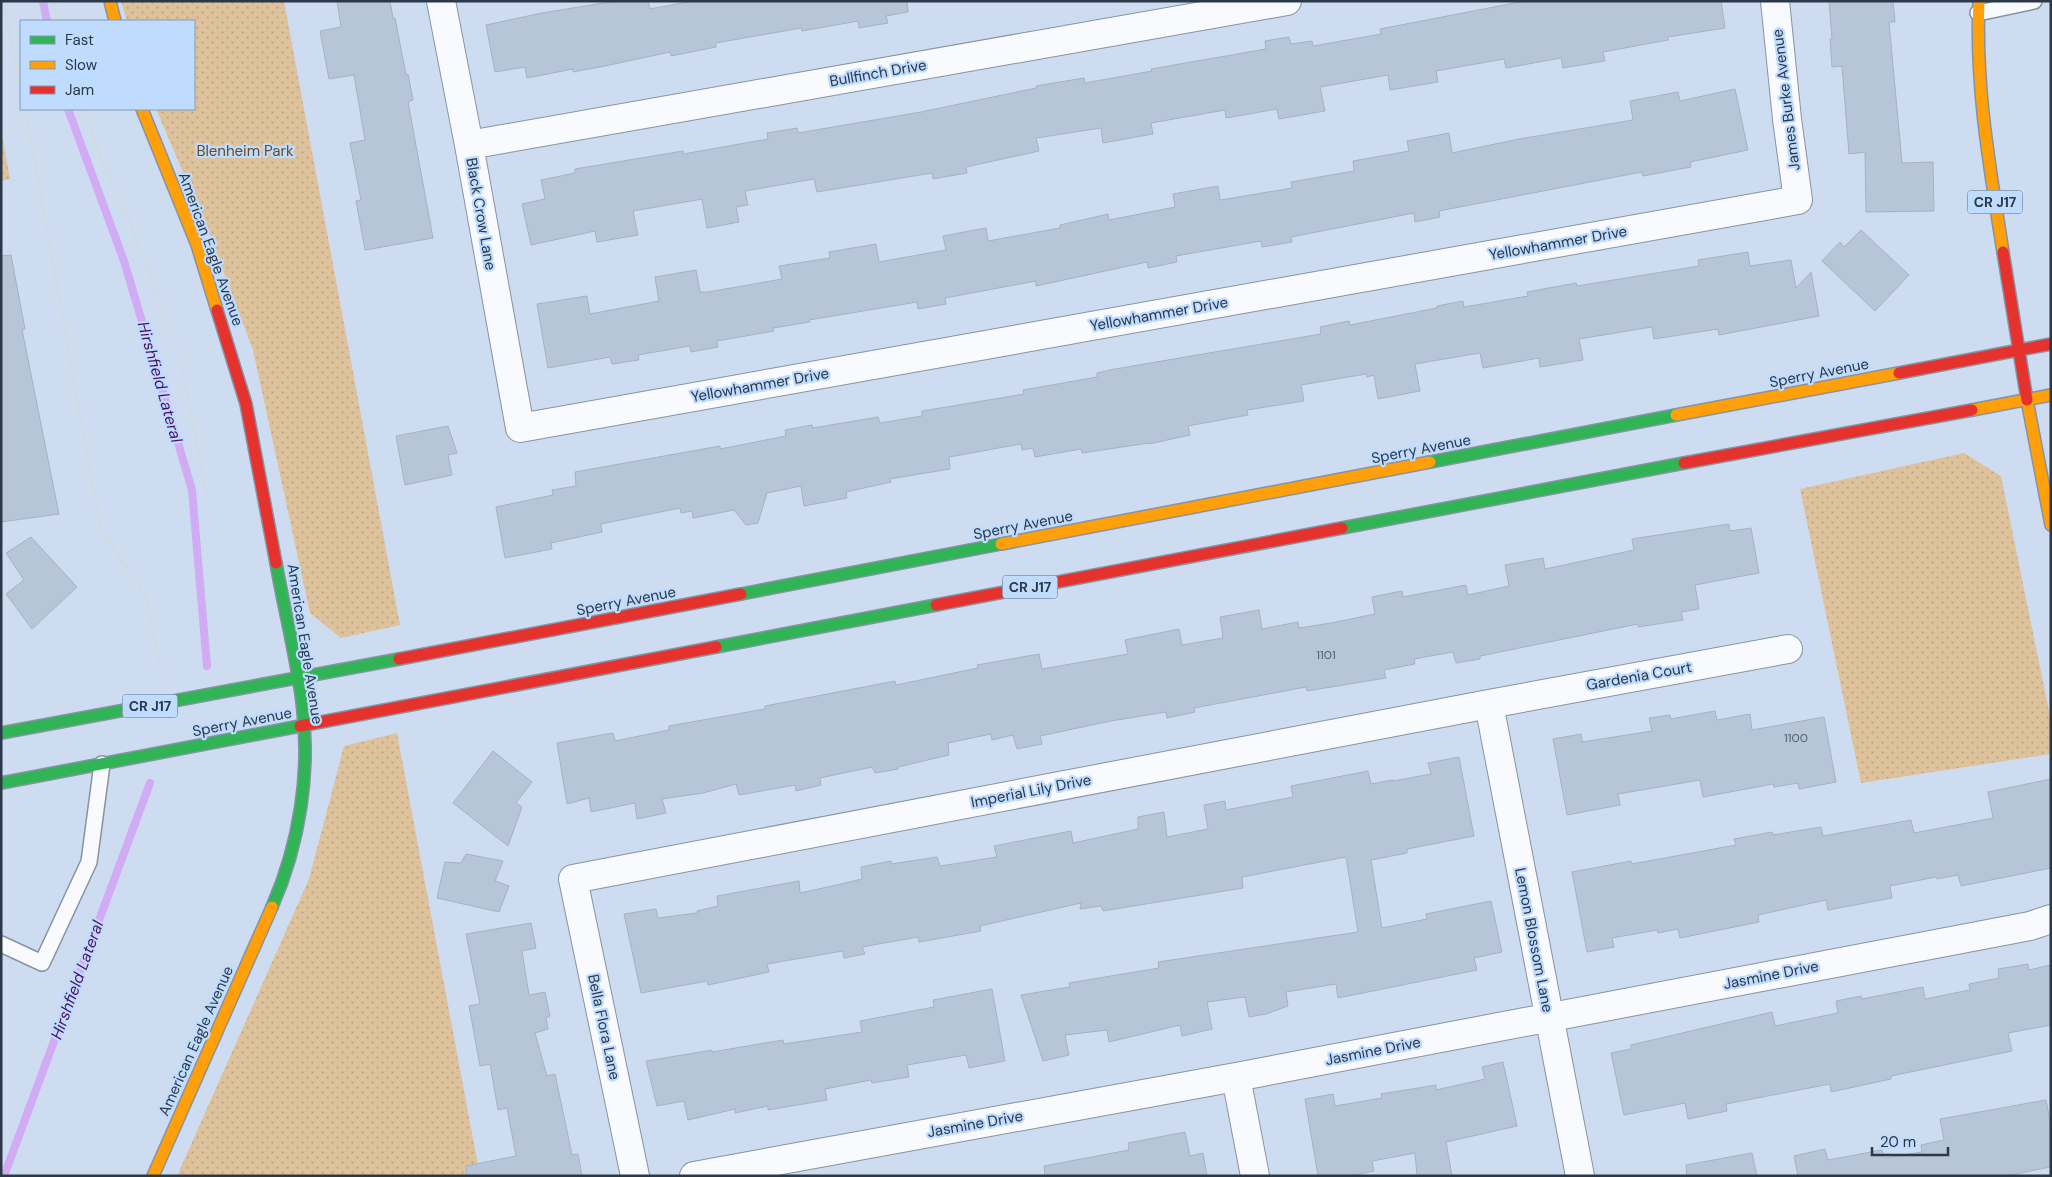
<svg xmlns="http://www.w3.org/2000/svg" width="2052" height="1177" viewBox="0 0 2052 1177" font-family="'DM Sans',sans-serif">
  <style>
    .park { fill: url(#park-dots) }
    .lines { fill: none; stroke-linecap: round; stroke-linejoin: round }
    .stream { stroke: #d1abf3; stroke-width: 8 }
    .building { fill: #b6c6d8; stroke: #a5b2c3 }
    .lane-casing { stroke: #8693a3; stroke-width: 18 }
    .street-casing { stroke: #8693a3; stroke-width: 30 }
    .fast-casing { stroke: #8693a3; stroke-width: 14 }
    .slow-casing { stroke: #8693a3; stroke-width: 14 }
    .jam-casing { stroke: #8693a3; stroke-width: 14 }
    .path { stroke: #d3d8dd; stroke-width: 3; stroke-dasharray: 4 4; stroke-linecap: butt }
    .lane { stroke: #f8fafd; stroke-width: 15 }
    .street { stroke: #f8fafd; stroke-width: 28 }
    .fast { stroke: #30b455; stroke-width: 11 }
    .slow { stroke: #ff9f0a; stroke-width: 11 }
    .jam { stroke: #e5322d; stroke-width: 11 }
    .labels { text-anchor: middle; dominant-baseline: central; stroke-width: 4.5; stroke-linejoin: round; paint-order: stroke }
    .number-label { font-size: 12px; fill: #505e70 }
    .shield { fill: #bfdbfe; stroke: #57697f; stroke-width: 1 }
    .shield-label { font-size: 14px; font-weight: bold; fill: #2a3849 }
    .street-label { font-size: 15px; fill: #2a3849; stroke: #bfdbfe }
    .park-label { font-size: 15px; fill: #684a20; stroke: #bfdbfe }
    .water-label { font-size: 16px; font-style: italic; fill: #4b1064; stroke: #bfdbfe }
  </style>
  <defs>
    <pattern id="park-dots" width="8" height="8" patternUnits="userSpaceOnUse" patternTransform="scale(1.25)"><rect width="8" height="8" fill="#ddc29b"/><path d="M2 2h.1M6 6h.1" fill="none" stroke="#bea787" stroke-width="1.8" stroke-linecap="round"/></pattern>
  </defs>
  <rect width="100%" height="100%" fill="#cddcf0"/>
  <!-- park -->
  <path class="park" d="M 121,1 L 284,1 L 400,625 L 341,638 L 310,613 L 253,350 L 207,228 L 156,109 L 194,109 L 194,21 L 127,21 Z
    M 1,130 L 10,179 L 1,181 Z
    M 1964,453 L 2001,476 L 2051,721 L 2051,754 L 1861,783 L 1800,489 Z
    M 397,733 L 480,1176 L 177,1176 L 309,879 L 344,746 Z"/>
  <g class="lines">
    <!-- stream -->
    <path class="stream" d="M 43,1 L 47,21
      M 68,109 L 124,261 L 192,490 L 207,666
      M 4,1176 L 150,783"/>
  </g>
  <!-- building -->
  <path class="building" d="M 337,1 L 390,1 L 393,18 L 395,18 L 406,75 L 408,74 L 413,100 L 408,102 L 433,238 L 365,250 L 356,201 L 361,200 L 350,143 L 365,140 L 354,75 L 329,79 L 320,31 L 341,27 Z
    M 616,1 L 648,1 L 650,9 L 693,1 L 907,1 L 908,12 L 886,16 L 888,23 L 859,28 L 858,21 L 802,31 L 801,28 L 716,43 L 716,47 L 671,56 L 670,52 L 605,66 L 573,72 L 573,69 L 527,78 L 525,67 L 495,72 L 486,25 L 542,13 Z
    M 1525,1 L 1721,1 L 1725,28 L 1668,37 L 1668,40 L 1603,52 L 1605,61 L 1563,68 L 1561,58 L 1506,68 L 1504,59 L 1436,71 L 1438,82 L 1390,90 L 1388,75 L 1320,87 L 1325,111 L 1279,119 L 1277,109 L 1226,118 L 1225,110 L 1151,123 L 1153,134 L 1103,143 L 1101,128 L 1036,138 L 1039,151 L 966,167 L 967,173 L 933,179 L 932,173 L 817,192 L 814,179 L 745,191 L 748,205 L 736,207 L 739,222 L 707,228 L 702,199 L 633,211 L 638,235 L 597,242 L 595,231 L 531,245 L 522,204 L 545,199 L 541,180 L 575,173 L 575,169 L 683,151 L 683,154 L 768,139 L 767,133 L 797,128 L 798,133 L 921,112 L 1036,88 L 1036,86 L 1084,78 L 1085,83 L 1152,71 L 1151,69 L 1266,49 L 1265,41 L 1289,37 L 1291,44 L 1312,41 L 1313,46 L 1381,34 L 1380,29 Z
    M 1829,1 L 1893,1 L 1895,22 L 1889,22 L 1902,163 L 1933,162 L 1934,211 L 1866,212 L 1865,152 L 1849,154 L 1842,66 L 1832,67 L 1830,39 L 1832,39 Z
    M 1735,89 L 1748,150 L 1690,162 L 1691,167 L 1643,176 L 1642,172 L 1439,211 L 1440,217 L 1415,222 L 1414,213 L 1291,237 L 1292,242 L 1262,247 L 1261,241 L 1176,256 L 1177,262 L 1148,268 L 1147,262 L 1036,286 L 1036,281 L 945,298 L 946,304 L 918,309 L 917,302 L 809,320 L 810,322 L 773,328 L 774,331 L 717,341 L 718,347 L 691,352 L 690,346 L 638,355 L 639,360 L 612,364 L 610,357 L 548,368 L 537,304 L 587,296 L 590,314 L 659,301 L 655,277 L 696,270 L 700,292 L 708,292 L 782,279 L 779,266 L 830,258 L 829,252 L 876,244 L 879,262 L 946,250 L 943,236 L 986,228 L 988,241 L 1060,228 L 1060,225 L 1108,214 L 1109,220 L 1175,207 L 1173,194 L 1218,186 L 1220,200 L 1292,188 L 1291,182 L 1354,171 L 1353,161 L 1409,151 L 1407,141 L 1449,133 L 1452,153 L 1519,139 L 1633,120 L 1630,101 L 1678,92 L 1680,101 Z
    M 1861,230 L 1909,275 L 1875,311 L 1822,261 L 1840,242 L 1844,247 Z
    M 1748,252 L 1750,266 L 1791,260 L 1796,288 L 1811,272 L 1819,316 L 1719,335 L 1718,329 L 1654,339 L 1652,327 L 1579,339 L 1583,360 L 1540,367 L 1539,358 L 1483,368 L 1480,353 L 1415,364 L 1420,391 L 1378,399 L 1374,375 L 1367,377 L 1366,374 L 1301,385 L 1304,401 L 1247,410 L 1248,415 L 1188,426 L 1190,435 L 1149,444 L 1149,443 L 1082,453 L 1081,449 L 1035,457 L 1033,448 L 1022,450 L 1021,444 L 949,457 L 950,469 L 890,479 L 891,482 L 846,492 L 847,498 L 804,506 L 801,486 L 767,493 L 758,523 L 746,525 L 734,510 L 693,518 L 692,511 L 681,513 L 680,508 L 601,524 L 602,532 L 551,543 L 552,549 L 505,558 L 496,507 L 553,495 L 552,490 L 576,486 L 575,472 L 720,446 L 720,449 L 786,436 L 785,430 L 812,425 L 813,428 L 878,417 L 880,423 L 922,416 L 922,411 L 1024,394 L 1023,390 L 1097,377 L 1097,373 L 1115,369 L 1321,334 L 1320,327 L 1349,321 L 1350,325 L 1437,308 L 1437,306 L 1463,301 L 1464,307 L 1528,296 L 1527,292 L 1576,283 L 1577,286 L 1699,266 L 1698,260 Z
    M 11,255 L 25,329 L 22,329 L 59,514 L 1,522 L 1,256 Z
    M 448,426 L 457,453 L 448,455 L 452,475 L 405,485 L 396,436 Z
    M 1729,524 L 1730,531 L 1751,528 L 1759,573 L 1695,585 L 1699,609 L 1681,612 L 1683,620 L 1638,627 L 1638,624 L 1480,656 L 1480,659 L 1456,663 L 1453,652 L 1414,659 L 1415,664 L 1384,670 L 1386,678 L 1307,691 L 1306,687 L 1194,708 L 1195,712 L 1167,718 L 1166,712 L 1111,721 L 1040,736 L 1042,744 L 1017,749 L 1013,735 L 992,740 L 991,734 L 948,743 L 949,755 L 898,767 L 898,769 L 875,773 L 872,767 L 820,778 L 821,785 L 796,791 L 795,785 L 739,795 L 736,784 L 703,793 L 662,799 L 666,813 L 637,819 L 635,803 L 591,812 L 589,798 L 567,804 L 557,743 L 613,733 L 615,741 L 669,730 L 669,726 L 765,709 L 765,706 L 895,681 L 896,685 L 978,668 L 977,665 L 1039,654 L 1042,669 L 1128,654 L 1125,640 L 1179,629 L 1182,645 L 1223,638 L 1220,617 L 1259,610 L 1262,629 L 1298,622 L 1299,628 L 1331,623 L 1375,614 L 1372,597 L 1402,591 L 1403,597 L 1466,585 L 1468,595 L 1509,586 L 1505,565 L 1543,558 L 1545,569 L 1634,550 L 1632,539 Z
    M 31,537 L 77,587 L 32,629 L 6,594 L 24,580 L 6,553 Z
    M 1715,711 L 1717,720 L 1750,714 L 1752,730 L 1824,717 L 1836,782 L 1799,789 L 1798,783 L 1774,787 L 1773,784 L 1703,797 L 1700,780 L 1618,794 L 1620,805 L 1567,815 L 1553,739 L 1581,734 L 1582,742 L 1652,731 L 1649,718 L 1670,715 L 1671,719 Z
    M 493,751 L 532,782 L 516,803 L 522,807 L 508,846 L 453,803 Z
    M 1459,757 L 1474,836 L 1407,849 L 1407,853 L 1371,860 L 1382,928 L 1427,919 L 1426,914 L 1491,901 L 1502,952 L 1474,958 L 1477,970 L 1338,998 L 1336,984 L 1286,992 L 1288,1006 L 1266,1014 L 1249,1017 L 1245,997 L 1207,1002 L 1212,1029 L 1182,1036 L 1180,1025 L 1109,1042 L 1107,1030 L 1065,1035 L 1069,1055 L 1043,1061 L 1021,995 L 1070,987 L 1069,983 L 1159,968 L 1158,962 L 1358,932 L 1346,857 L 1242,877 L 1243,888 L 1103,911 L 1101,906 L 1080,909 L 1081,903 L 980,926 L 981,931 L 919,942 L 918,937 L 862,947 L 865,954 L 844,958 L 843,951 L 767,964 L 769,972 L 708,985 L 707,981 L 641,993 L 624,914 L 656,909 L 658,918 L 697,913 L 697,911 L 718,906 L 717,896 L 799,881 L 800,893 L 832,886 L 862,879 L 861,867 L 891,861 L 891,864 L 937,857 L 940,866 L 997,857 L 994,846 L 1071,831 L 1073,843 L 1138,829 L 1138,817 L 1164,812 L 1167,837 L 1208,829 L 1204,805 L 1225,801 L 1226,810 L 1293,797 L 1291,786 L 1368,771 L 1371,784 L 1393,780 L 1393,781 L 1431,774 L 1428,763 Z
    M 2051,779 L 2051,868 L 1961,886 L 1958,875 L 1937,879 L 1936,877 L 1890,886 L 1892,898 L 1828,910 L 1826,900 L 1758,915 L 1759,922 L 1680,938 L 1678,929 L 1658,933 L 1657,930 L 1612,938 L 1614,947 L 1587,952 L 1572,872 L 1631,861 L 1632,864 L 1736,845 L 1734,839 L 1772,832 L 1773,835 L 1821,827 L 1823,836 L 1911,820 L 1914,833 L 1993,818 L 1988,792 Z
    M 466,854 L 503,861 L 495,881 L 509,886 L 499,912 L 437,898 L 445,862 L 461,863 Z
    M 531,923 L 536,948 L 522,951 L 529,995 L 545,992 L 550,1016 L 546,1018 L 548,1029 L 535,1033 L 547,1076 L 555,1074 L 572,1155 L 578,1154 L 582,1176 L 467,1176 L 466,1166 L 516,1156 L 507,1108 L 498,1110 L 490,1064 L 480,1066 L 469,1006 L 480,1004 L 466,934 Z
    M 2028,964 L 2029,970 L 2051,965 L 2051,1025 L 2008,1033 L 2012,1051 L 1891,1076 L 1891,1079 L 1831,1092 L 1830,1084 L 1726,1104 L 1727,1111 L 1688,1119 L 1685,1103 L 1624,1115 L 1611,1053 L 1631,1049 L 1631,1045 L 1772,1012 L 1775,1026 L 1838,1013 L 1836,1001 L 1861,996 L 1862,999 L 1923,987 L 1925,999 L 1970,990 L 1969,984 L 1999,978 L 1998,969 Z
    M 992,989 L 1005,1061 L 969,1068 L 966,1055 L 907,1065 L 909,1077 L 872,1083 L 871,1080 L 825,1089 L 827,1100 L 768,1110 L 768,1106 L 735,1113 L 735,1109 L 688,1120 L 684,1101 L 657,1106 L 646,1061 L 712,1050 L 712,1052 L 783,1040 L 784,1044 L 862,1032 L 860,1021 L 934,1007 L 933,1000 Z
    M 1503,1062 L 1517,1126 L 1446,1142 L 1452,1176 L 1417,1176 L 1415,1153 L 1372,1161 L 1374,1171 L 1349,1176 L 1318,1176 L 1305,1099 L 1333,1094 L 1335,1106 L 1382,1098 L 1381,1094 L 1436,1085 L 1436,1090 L 1485,1079 L 1482,1067 Z
    M 2046,1100 L 2051,1126 L 2051,1167 L 2005,1176 L 1798,1176 L 1794,1156 L 1825,1149 L 1828,1160 L 1882,1150 L 1884,1158 L 1922,1152 L 1921,1145 L 1944,1140 L 1940,1119 Z
    M 1185,1132 L 1190,1156 L 1203,1153 L 1207,1176 L 1045,1176 L 1044,1166 L 1129,1150 L 1128,1143 Z
    M 1752,1153 L 1757,1176 L 1687,1176 L 1686,1165 Z"/>
  <g class="lines">
    <defs>
      <path id="lane" d="M 1978,13 L 2034,1
        M 1,944 L 42,963 L 89,862 L 102,764"/>
      <path id="street" d="M 441,1 L 469,145 L 520,428 L 1798,200 L 1787,119 L 1775,1
        M 469,145 L 1287,1
        M 1489,704 L 1580,1176
        M 1236,1077 L 1255,1176
        M 635,1176 L 573,879 L 1489,704 L 1788,649
        M 694,1176 L 1236,1077 L 2030,926 L 2051,919"/>
      <path id="fast" d="M 1430,462 L 1676,415
        M 1342,528 L 1684,463
        M 741,594 L 1001,544
        M 716,647 L 936,605
        M 1,733 L 399,659
        M 1,783 L 300,726
        M 272,907 C 300,843 311,771 302,702 C 296,655 284,609 276,563"/>
      <path id="slow" d="M 110,1 L 115,21
        M 1979,1 C 1975,87 1990,168 2003,252
        M 142,109 L 197,245 L 217,310
        M 2027,400 L 2051,525
        M 1972,410 L 2051,395
        M 1676,415 L 1899,373
        M 1001,544 L 1430,462
        M 153,1176 L 272,907"/>
      <path id="jam" d="M 2003,252 L 2027,400
        M 217,310 L 246,404 L 276,563
        M 1899,373 L 2051,344
        M 1684,463 L 1972,410
        M 936,605 L 1342,528
        M 399,659 L 741,594
        M 300,726 L 716,647"/>
    </defs>
    <!-- lane casing -->
    <use href="#lane" class="lane-casing"/>
    <!-- street casing -->
    <use href="#street" class="street-casing"/>
    <!-- fast casing -->
    <use href="#fast" class="fast-casing"/>
    <!-- slow casing -->
    <use href="#slow" class="slow-casing"/>
    <!-- jam casing -->
    <use href="#jam" class="jam-casing"/>
    <!-- path -->
    <path class="path" d="M 4,1 L 21,91
      M 54,1 L 58,21
      M 25,109 L 101,530 L 147,599 L 162,676
      M 81,109 L 152,277 L 181,364 L 207,494"/>
    <!-- lane -->
    <use href="#lane" class="lane"/>
    <!-- street -->
    <use href="#street" class="street"/>
    <!-- fast -->
    <use href="#fast" class="fast"/>
    <!-- slow -->
    <use href="#slow" class="slow"/>
    <!-- jam -->
    <use href="#jam" class="jam"/>
  </g>
  <g class="labels">
    <!-- number labels -->
    <g class="number-label">
      <text x="1326" y="655">1101</text>
      <text x="1796" y="738">1100</text>
    </g>
    <!-- shield labels -->
    <g class="shield">
      <rect x="1967.5" y="190.5" width="55" height="23" rx="4"/>
      <rect x="1002.5" y="575.5" width="55" height="23" rx="4"/>
      <rect x="122.5" y="694.5" width="55" height="23" rx="4"/>
    </g>
    <g class="shield-label">
      <text x="1995" y="202">CR J17</text>
      <text x="1030" y="587">CR J17</text>
      <text x="150" y="706">CR J17</text>
    </g>
    <!-- street labels -->
    <g class="street-label">
      <text transform="translate(878 73) rotate(-10)">Bullfinch Drive</text>
      <text transform="translate(1786 100) rotate(-97)">James Burke Avenue</text>
      <text transform="translate(481 214) rotate(80)">Black Crow Lane</text>
      <text transform="translate(1558 243) rotate(-10)">Yellowhammer Drive</text>
      <text transform="translate(211 249) rotate(70)">American Eagle Avenue</text>
      <text transform="translate(1159 314) rotate(-10)">Yellowhammer Drive</text>
      <text transform="translate(1819 373) rotate(-11)">Sperry Avenue</text>
      <text transform="translate(760 385) rotate(-10)">Yellowhammer Drive</text>
      <text transform="translate(1421 449) rotate(-11)">Sperry Avenue</text>
      <text transform="translate(1023 525) rotate(-11)">Sperry Avenue</text>
      <text transform="translate(626 601) rotate(-11)">Sperry Avenue</text>
      <text transform="translate(305 644) rotate(81)">American Eagle Avenue</text>
      <text transform="translate(1639 676) rotate(-10)">Gardenia Court</text>
      <text transform="translate(242 722) rotate(-11)">Sperry Avenue</text>
      <text transform="translate(1031 791) rotate(-11)">Imperial Lily Drive</text>
      <text transform="translate(1534 940) rotate(79)">Lemon Blossom Lane</text>
      <text transform="translate(1771 975) rotate(-11)">Jasmine Drive</text>
      <text transform="translate(604 1027) rotate(78)">Bella Flora Lane</text>
      <text transform="translate(196 1041) rotate(-66)">American Eagle Avenue</text>
      <text transform="translate(1373 1051) rotate(-11)">Jasmine Drive</text>
      <text transform="translate(975 1124) rotate(-10)">Jasmine Drive</text>
    </g>
    <!-- park labels -->
    <g class="park-label">
      <text x="245" y="151">Blenheim Park</text>
    </g>
    <!-- water labels -->
    <g class="water-label">
      <text transform="translate(160 382) rotate(74)">Hirshfield Lateral</text>
      <text transform="translate(77 980) rotate(-70)">Hirshfield Lateral</text>
    </g>
  </g>
  <!-- border -->
  <rect width="2052" height="1177" fill="none" stroke="#2a3849" stroke-width="5"/>
  <!-- legend -->
  <rect x="20" y="20" width="175" height="90" fill="#bfdbfe" stroke="#839ab6"/>
  <rect x="30" y="36" width="25" height="8" fill="#30b455" stroke="#839ab6"/>
  <text x="65" y="45" font-size="15" fill="#2a3849">Fast</text>
  <rect x="30" y="61" width="25" height="8" fill="#ff9f0a" stroke="#839ab6"/>
  <text x="65" y="70" font-size="15" fill="#2a3849">Slow</text>
  <rect x="30" y="86" width="25" height="8" fill="#e5322d" stroke="#839ab6"/>
  <text x="65" y="95" font-size="15" fill="#2a3849">Jam</text>
  <!-- scale -->
  <path d="M1872 1147v8h76v-8" fill="none" stroke="#2a3849" stroke-width="2.5"/>
  <text x="1880" y="1147" font-size="15" fill="#2a3849" stroke="#bfdbfe" stroke-width="4" paint-order="stroke">20 m</text>
</svg>
